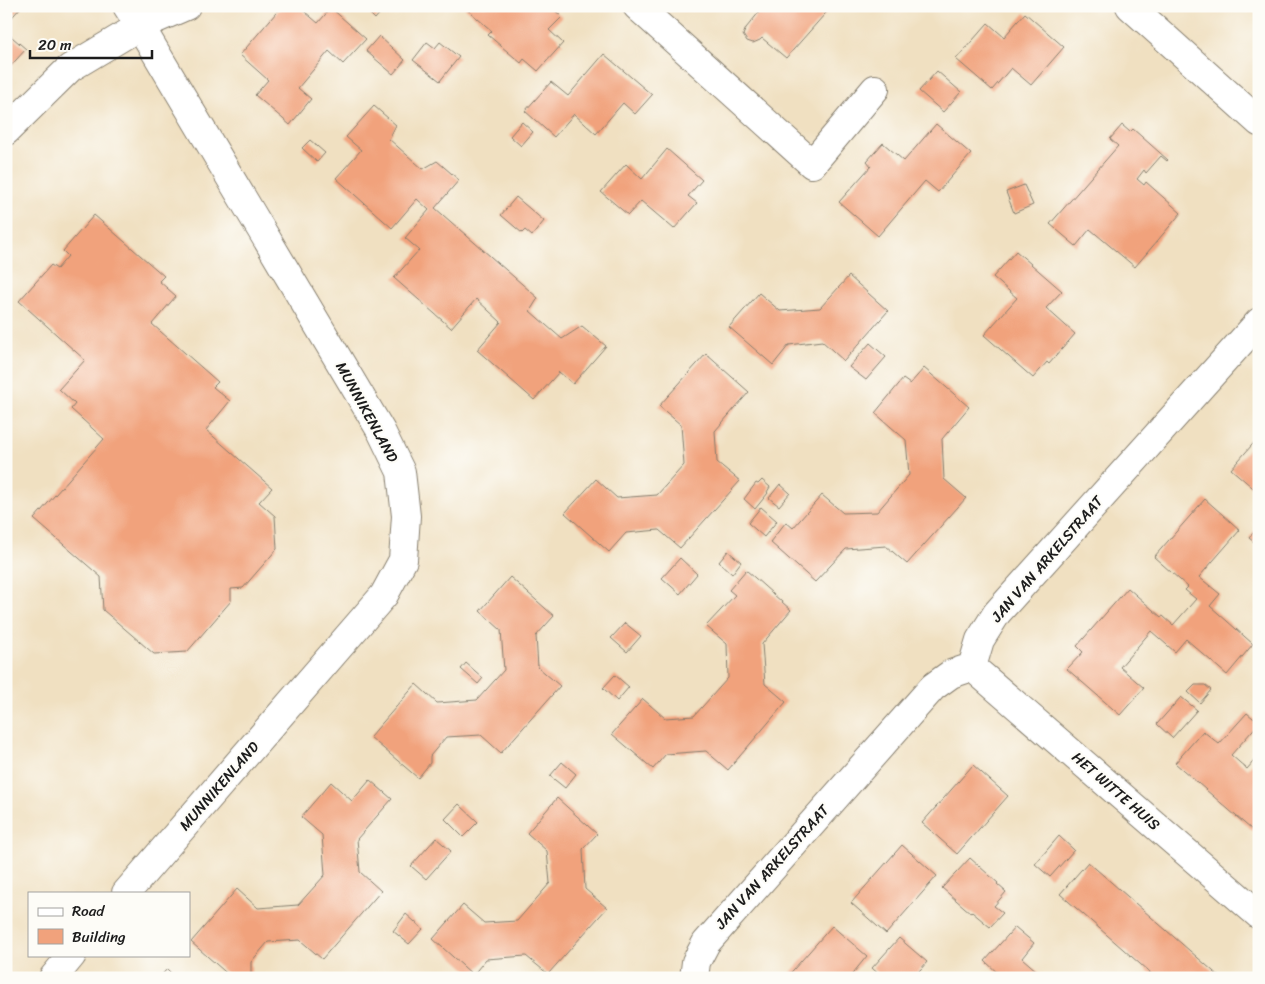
<svg xmlns="http://www.w3.org/2000/svg" width="1265" height="984" viewBox="0 0 1265 984" font-family="Sriracha,sans-serif">
  <style>
    .building { fill: #f1a27c }
    .lines { fill: none; stroke-linecap: round; stroke-linejoin: round }
    .minor-casing { stroke: #867e6e; stroke-width: 30 }
    .minor { stroke: #fff; stroke-width: 28 }
    .labels { text-anchor: middle; dominant-baseline: central; stroke-width: 4.5; stroke-linejoin: round; paint-order: stroke }
    .street-label { font-size: 15px; fill: #1c1c1c; stroke: #fdfcf7 }
  </style>
  <rect width="100%" height="100%" fill="#fdfcf7"/>
  <filter id="ink" filterUnits="userSpaceOnUse"><feTurbulence type="fractalNoise" baseFrequency=".02" numOctaves="2"/><feDisplacementMap in="SourceGraphic" scale="10" xChannelSelector="R" yChannelSelector="G"/><feConvolveMatrix kernelMatrix="1 2 1 2 8 2 1 2 1" color-interpolation-filters="sRGB"/></filter>
  <filter id="wash" filterUnits="userSpaceOnUse"><feTurbulence type="fractalNoise" baseFrequency=".0096" numOctaves="4" result="noise"/><feDisplacementMap in="SourceGraphic" scale="20" xChannelSelector="R" yChannelSelector="G"/><feGaussianBlur stdDeviation="1.12" result="paint"/><feColorMatrix in="noise" values="0 0 0 0 0 0 0 0 0 0 0 0 0 0 0 0 0 1.4 0 .05"/><feComposite in="paint" operator="in"/></filter>
  <g filter="url(#wash)">
    <rect width="100%" height="100%" fill="#f0e0c1"/>
    <g id="blocks">
      <!-- building -->
      <path class="building" d="M 6,6 L 22,6 L 6,24 Z
        M 282,6 L 298,6 L 318,23 L 331,8 L 366,39 L 343,64 L 329,51 L 298,88 L 311,99 L 290,125 L 255,95 L 268,80 L 240,55 Z
        M 362,6 L 386,6 L 375,19 Z
        M 463,6 L 550,6 L 562,17 L 549,30 L 563,43 L 538,71 L 524,59 L 521,63 L 488,35 L 492,31 Z
        M 755,6 L 832,6 L 786,58 L 762,38 L 760,40 L 753,43 L 747,41 L 743,35 L 746,28 L 760,11 Z
        M 1025,13 L 1064,47 L 1031,85 L 1011,68 L 992,90 L 956,59 L 988,23 L 1004,37 Z
        M 6,32 L 26,49 L 6,71 Z
        M 379,36 L 405,60 L 393,74 L 366,51 Z
        M 427,42 L 435,48 L 440,42 L 459,57 L 440,81 L 413,60 Z
        M 604,54 L 652,95 L 635,114 L 623,103 L 596,134 L 574,114 L 554,137 L 525,111 L 551,82 L 568,96 Z
        M 937,71 L 961,92 L 943,112 L 919,91 Z
        M 374,106 L 396,125 L 389,139 L 407,155 L 423,169 L 437,161 L 459,180 L 435,208 L 538,298 L 530,311 L 562,339 L 582,326 L 606,346 L 573,384 L 559,372 L 534,400 L 477,350 L 501,322 L 476,299 L 451,328 L 394,278 L 419,250 L 405,238 L 429,210 L 417,199 L 392,228 L 336,178 L 361,150 L 346,137 Z
        M 522,122 L 533,132 L 521,146 L 510,136 Z
        M 936,124 L 971,154 L 938,192 L 925,181 L 878,236 L 839,202 L 871,166 L 867,161 L 883,143 L 904,161 Z
        M 1122,125 L 1130,132 L 1133,129 L 1168,160 L 1167,161 L 1161,156 L 1146,173 L 1144,170 L 1137,179 L 1144,185 L 1146,182 L 1181,213 L 1135,267 L 1090,229 L 1076,246 L 1050,224 L 1118,146 L 1110,139 Z
        M 310,140 L 325,153 L 317,162 L 302,148 Z
        M 667,149 L 702,180 L 688,196 L 697,203 L 674,229 L 641,201 L 628,215 L 601,192 L 626,164 L 642,179 Z
        M 1024,185 L 1033,205 L 1014,213 L 1006,192 Z
        M 516,197 L 544,221 L 532,236 L 525,230 L 522,233 L 501,215 Z
        M 94,215 L 164,276 L 159,281 L 176,296 L 152,324 L 218,382 L 213,387 L 230,401 L 206,430 L 272,488 L 259,502 L 275,516 L 277,549 L 243,588 L 231,589 L 231,601 L 187,652 L 154,654 L 103,610 L 101,577 L 34,519 L 104,439 L 71,409 L 75,404 L 59,389 L 85,360 L 19,301 L 51,265 L 57,269 L 68,256 L 63,251 Z
        M 1016,251 L 1062,291 L 1046,308 L 1075,334 L 1049,364 L 1047,362 L 1033,378 L 984,335 L 1017,298 L 993,277 Z
        M 849,276 L 888,311 L 844,361 L 822,341 L 789,345 L 773,365 L 729,327 L 759,293 L 780,311 L 820,308 Z
        M 870,343 L 886,357 L 866,380 L 849,367 Z
        M 706,354 L 749,392 L 715,431 L 717,462 L 740,481 L 680,548 L 659,530 L 626,533 L 609,552 L 565,513 L 596,479 L 617,498 L 657,495 L 684,465 L 681,425 L 659,406 Z
        M 924,368 L 969,407 L 942,439 L 944,479 L 966,498 L 907,564 L 886,546 L 846,549 L 815,582 L 770,542 L 786,522 L 793,528 L 822,495 L 843,513 L 877,512 L 909,475 L 906,440 L 875,413 L 903,379 L 910,384 Z
        M 1259,437 L 1259,493 L 1231,469 Z
        M 762,480 L 770,487 L 767,492 L 768,493 L 755,509 L 744,499 L 756,483 L 758,484 Z
        M 780,484 L 790,493 L 779,506 L 769,498 Z
        M 1205,499 L 1240,530 L 1199,577 L 1220,594 L 1210,606 L 1253,644 L 1227,675 L 1186,639 L 1175,652 L 1151,631 L 1120,667 L 1144,688 L 1120,715 L 1067,669 L 1083,652 L 1077,646 L 1128,588 L 1161,617 L 1163,616 L 1173,625 L 1196,599 L 1185,590 L 1188,587 L 1154,557 Z
        M 761,507 L 777,521 L 764,537 L 748,523 Z
        M 1259,526 L 1259,546 L 1249,538 Z
        M 728,551 L 741,562 L 732,574 L 719,562 Z
        M 680,558 L 697,574 L 680,594 L 662,578 Z
        M 746,570 L 791,610 L 762,644 L 765,684 L 786,702 L 728,770 L 706,751 L 666,754 L 653,769 L 612,734 L 643,699 L 665,718 L 694,716 L 728,678 L 727,644 L 706,626 L 735,595 L 729,590 Z
        M 510,577 L 554,616 L 536,636 L 538,667 L 560,686 L 501,753 L 481,735 L 446,737 L 430,756 L 430,763 L 418,778 L 370,737 L 416,684 L 437,703 L 477,700 L 504,670 L 501,630 L 480,611 Z
        M 625,623 L 641,636 L 627,652 L 611,638 Z
        M 466,663 L 483,678 L 478,684 L 461,669 Z
        M 615,675 L 629,687 L 617,701 L 603,688 Z
        M 1195,685 L 1205,685 L 1211,690 L 1200,703 L 1188,692 Z
        M 1181,697 L 1197,710 L 1172,738 L 1157,724 Z
        M 1247,713 L 1259,723 L 1231,755 L 1247,769 L 1259,755 L 1259,836 L 1175,763 L 1203,731 L 1219,744 Z
        M 562,762 L 576,774 L 565,788 L 550,776 Z
        M 973,765 L 1008,796 L 957,854 L 922,823 Z
        M 370,780 L 392,799 L 357,839 L 360,872 L 381,891 L 322,959 L 300,940 L 268,942 L 251,962 L 251,978 L 232,978 L 191,942 L 237,889 L 258,908 L 298,905 L 325,875 L 322,835 L 301,817 L 331,782 L 352,801 Z
        M 557,798 L 597,834 L 583,849 L 585,889 L 607,908 L 548,974 L 526,956 L 486,959 L 473,975 L 433,939 L 463,905 L 484,923 L 517,921 L 550,883 L 547,851 L 527,833 Z
        M 459,804 L 478,822 L 463,837 L 445,819 Z
        M 1059,836 L 1074,850 L 1050,877 L 1035,864 Z
        M 436,838 L 451,851 L 426,879 L 411,866 Z
        M 902,845 L 937,876 L 886,934 L 851,903 Z
        M 970,858 L 998,883 L 997,884 L 1006,892 L 994,906 L 1003,913 L 990,927 L 972,912 L 971,913 L 942,888 Z
        M 1088,862 L 1143,910 L 1221,978 L 1156,978 L 1115,942 L 1060,894 Z
        M 406,914 L 423,929 L 409,944 L 393,931 Z
        M 832,926 L 867,956 L 849,978 L 786,978 Z
        M 1015,927 L 1034,943 L 1022,958 L 1045,978 L 1003,978 L 985,961 Z
        M 899,938 L 927,962 L 913,978 L 883,978 L 872,968 Z
        M 167,969 L 176,978 L 159,978 Z"/>
    </g>
  </g>
  <g filter="url(#ink)">
    <use href="#blocks" fill-opacity="0" stroke="#867e6e" stroke-width="1"/>
    <g class="lines">
      <defs>
        <path id="minor" d="M 637,6 L 812,164 L 875,89
          M 1130,6 L 1259,122
          M 6,131 L 70,68 L 140,26 L 186,6
          M 972,667 L 1259,915
          M 126,893 L 384,595 L 403,560 L 406,516 L 401,472 L 381,431 L 140,26 L 127,6
          M 53,978 L 72,955
          M 694,978 L 696,962 L 706,943 L 933,687 L 951,674 L 972,667 L 980,640 L 997,613 L 1259,322"/>
      </defs>
      <!-- minor casing -->
      <use href="#minor" class="minor-casing"/>
      <!-- minor -->
      <use href="#minor" class="minor"/>
    </g>
  </g>
  <g class="labels">
    <!-- street labels -->
    <g class="street-label">
      <text transform="translate(367 412) rotate(61)">MUNNIKENLAND</text>
      <text transform="translate(1047 559) rotate(-49)">JAN VAN ARKELSTRAAT</text>
      <text transform="translate(219 786) rotate(-49)">MUNNIKENLAND</text>
      <text transform="translate(1116 791) rotate(41)">HET WITTE HUIS</text>
      <text transform="translate(772 867) rotate(-48)">JAN VAN ARKELSTRAAT</text>
    </g>
  </g>
  <!-- margin -->
  <rect width="1265" height="984" fill="none" stroke="#fdfcf7" stroke-width="25"/>
  <!-- legend -->
  <rect x="28" y="892" width="162" height="65" fill="#fdfcf7" stroke="#a3a29f"/>
  <rect x="38" y="908" width="25" height="8" fill="#ffffff" stroke="#a3a29f"/>
  <text x="72" y="916" font-size="15" fill="#1c1c1c">Road</text>
  <rect x="38" y="929" width="25" height="15" fill="#f1a27c" stroke="#a3a29f"/>
  <text x="72" y="942" font-size="15" fill="#1c1c1c">Building</text>
  <!-- scale -->
  <path d="M30 50v8h122v-8" fill="none" stroke="#1c1c1c" stroke-width="2.5"/>
  <text x="38" y="50" font-size="15" fill="#1c1c1c" stroke="#fdfcf7" stroke-width="4" paint-order="stroke">20 m</text>
</svg>
